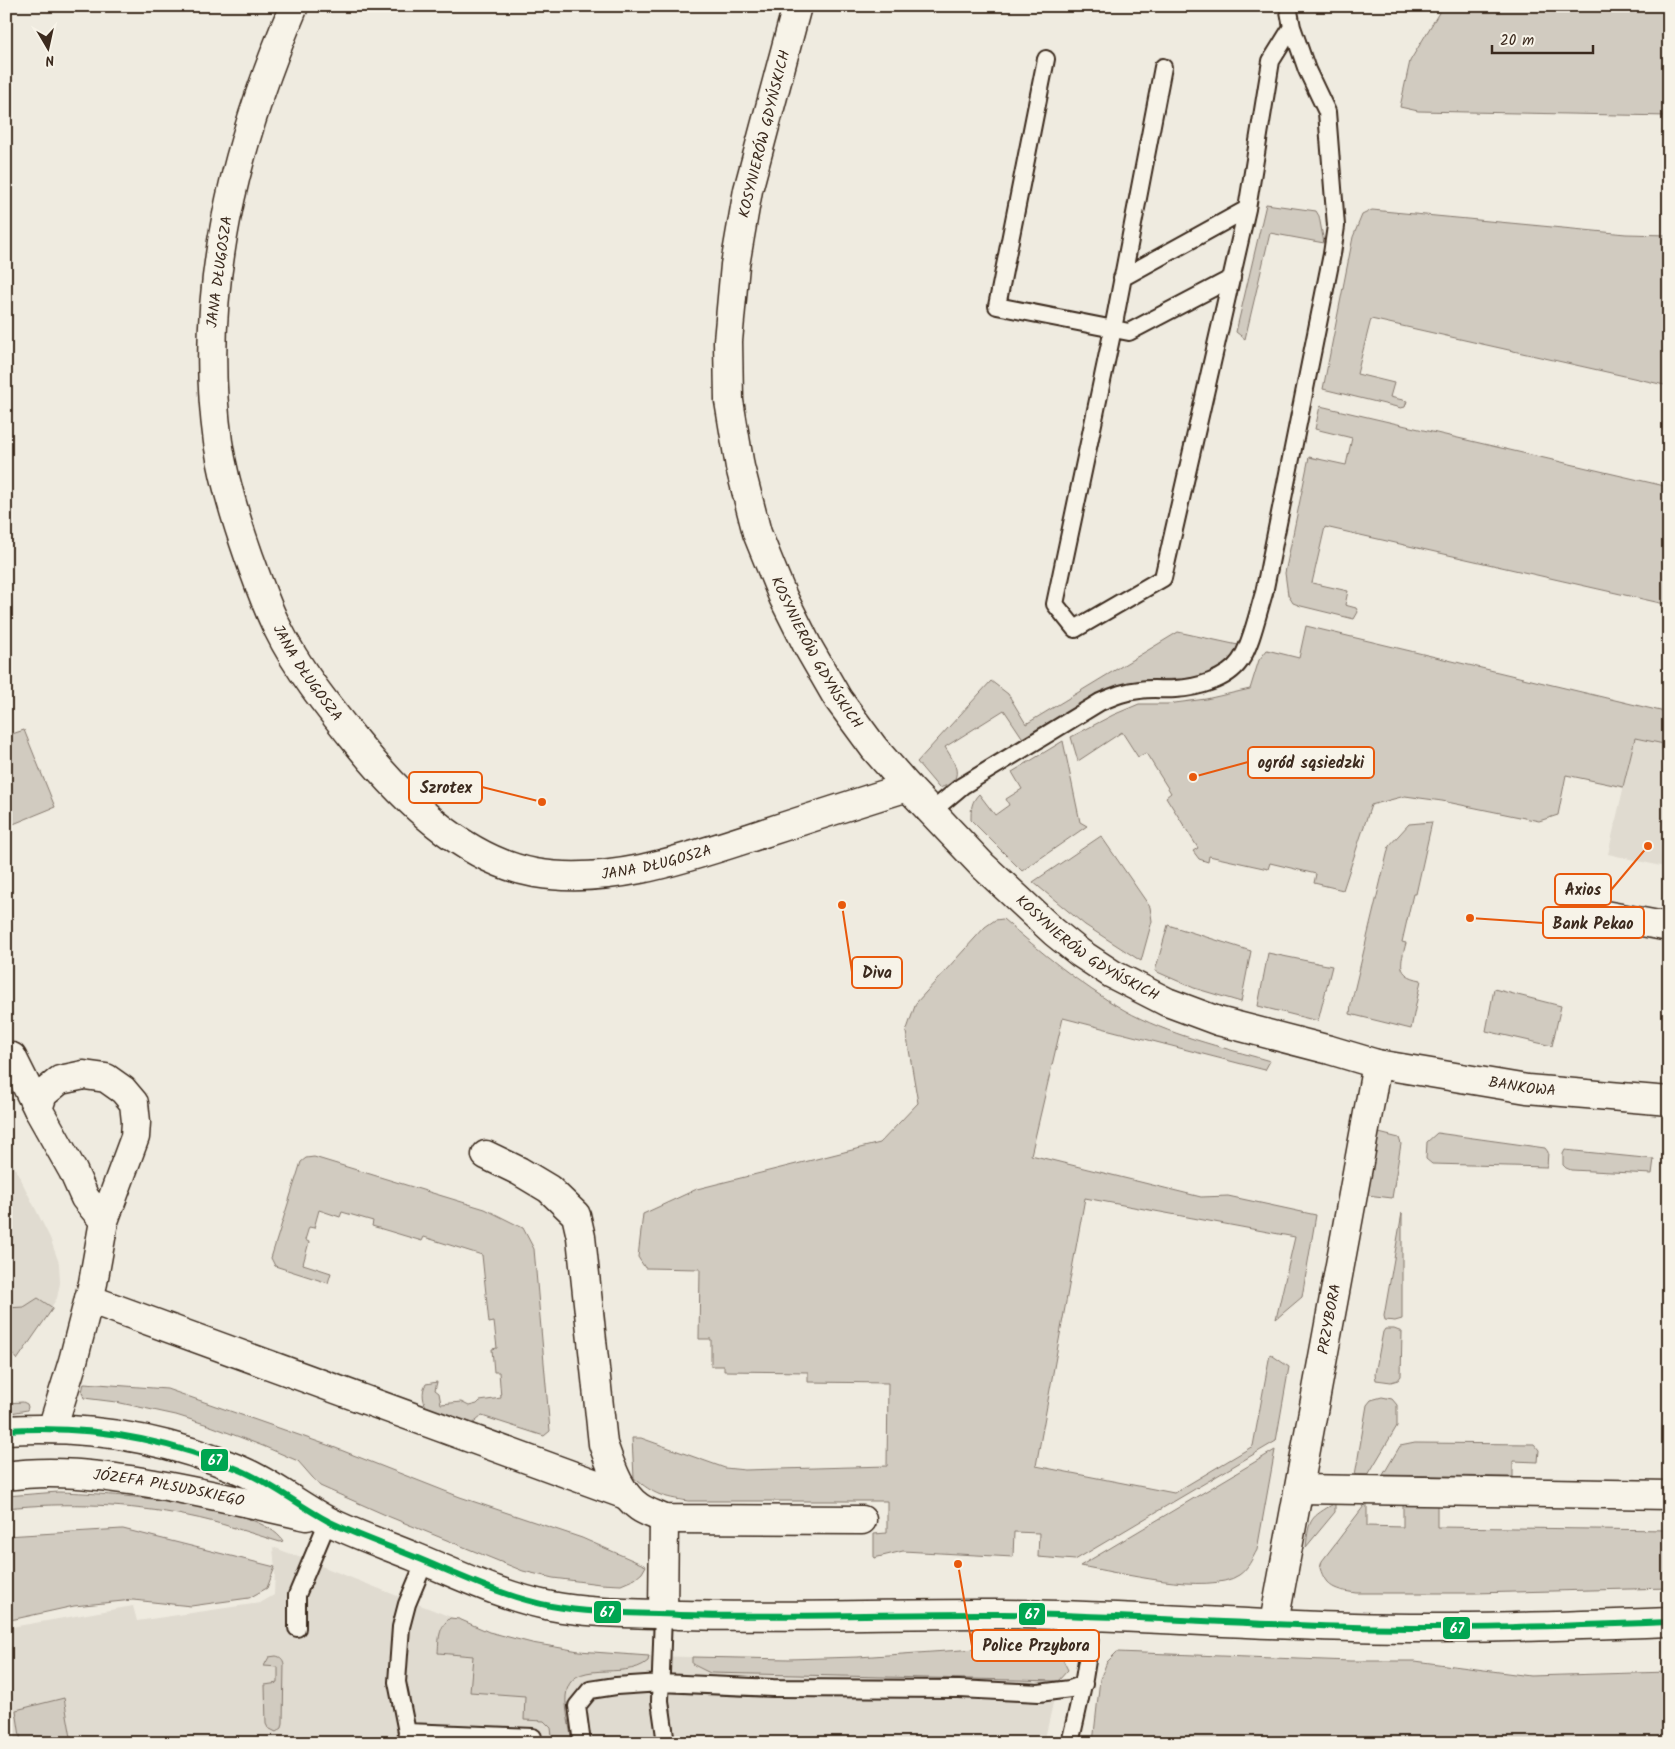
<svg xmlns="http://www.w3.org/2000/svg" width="1675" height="1749" viewBox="0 0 1675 1749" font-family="Kalam,sans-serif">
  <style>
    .built { fill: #e0dbd0 }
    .green { fill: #d1cbc0; stroke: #867a6f }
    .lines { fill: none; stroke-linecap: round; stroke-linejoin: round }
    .service-casing { stroke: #3b2a1e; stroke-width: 20 }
    .minor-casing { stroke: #3b2a1e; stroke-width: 31 }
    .tertiary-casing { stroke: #3b2a1e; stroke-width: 31 }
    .service { stroke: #f7f3e8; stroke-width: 16 }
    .minor { stroke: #f7f3e8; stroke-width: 28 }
    .tertiary { stroke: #f7f3e8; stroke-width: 28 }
    .bus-1-casing { stroke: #f7f3e8; stroke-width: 10 }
    .bus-1 { stroke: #00a651; stroke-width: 6 }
    .labels { text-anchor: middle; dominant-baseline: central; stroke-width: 4; stroke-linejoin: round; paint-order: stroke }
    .street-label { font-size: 15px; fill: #3b2a1e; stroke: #f7f3e8 }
    .leader { fill: none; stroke: #e8590c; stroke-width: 2 }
    .callout-dot { fill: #e8590c; stroke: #f7f3e8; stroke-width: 2 }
    .callout { fill: #f7f3e8; stroke: #e8590c; stroke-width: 2 }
    .callout-label { font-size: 16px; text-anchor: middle; font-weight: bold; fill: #3b2a1e }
    .line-badge { stroke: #f7f3e8; stroke-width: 2 }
    .badge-label { font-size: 14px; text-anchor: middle; font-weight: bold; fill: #fff }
  </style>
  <rect width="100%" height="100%" fill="#efebe0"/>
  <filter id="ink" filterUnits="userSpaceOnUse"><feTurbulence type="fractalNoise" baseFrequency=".02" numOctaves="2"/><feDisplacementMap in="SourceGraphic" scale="10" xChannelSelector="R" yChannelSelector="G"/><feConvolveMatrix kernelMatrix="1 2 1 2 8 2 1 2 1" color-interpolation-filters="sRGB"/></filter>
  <g filter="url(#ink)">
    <!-- built -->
    <path class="built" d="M 1635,738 L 1669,745 L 1669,868 L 1608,854 Z
      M 6,1150 L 50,1238 L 59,1263 L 60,1283 L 57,1298 L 25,1349 L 6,1342 Z
      M 273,1547 L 489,1632 L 532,1643 L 579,1651 L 649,1656 L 692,1657 L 692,1664 L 710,1673 L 1058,1681 L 1044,1743 L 6,1743 L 6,1628 L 133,1606 L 137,1621 L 260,1603 L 274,1595 L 275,1570 Z"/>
    <!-- green -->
    <path class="green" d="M 1443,6 L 1669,6 L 1669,116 L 1418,111 L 1400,107 L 1410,61 Z
      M 1266,204 L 1316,211 L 1319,216 L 1324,243 L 1270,233 L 1245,339 L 1236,332 Z
      M 1372,210 L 1626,234 L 1669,235 L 1669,386 L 1371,319 L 1357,374 L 1394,383 L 1390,397 L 1407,401 L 1405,407 L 1401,408 L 1323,389 L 1353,237 L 1362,215 Z
      M 1320,406 L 1669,487 L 1669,605 L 1325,527 L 1312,583 L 1348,591 L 1345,605 L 1356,608 L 1358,612 L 1354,619 L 1301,606 L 1293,603 L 1288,595 L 1285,573 L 1309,457 L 1346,465 L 1352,438 L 1315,429 Z
      M 1306,626 L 1669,713 L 1669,745 L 1635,738 L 1623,787 L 1566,775 L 1558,815 L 1539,821 L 1442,801 L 1405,796 L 1371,805 L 1343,890 L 1314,883 L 1316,874 L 1270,863 L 1268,869 L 1209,856 L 1208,862 L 1199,859 L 1193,851 L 1198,848 L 1166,797 L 1171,793 L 1146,753 L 1138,757 L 1122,732 L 1078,761 L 1071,737 L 1113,715 L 1139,704 L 1167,704 L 1206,699 L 1250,689 L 1259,660 L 1267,650 L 1299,658 Z
      M 1178,632 L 1238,645 C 1224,688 1173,676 1139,681 C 1128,682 1119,685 1109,689 C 1080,702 1052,723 1024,740 L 1004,710 L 945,747 C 955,763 967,781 939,788 L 917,762 L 991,681 L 1008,694 L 1026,724 Z
      M 24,730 L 55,807 L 6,827 L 6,736 Z
      M 1063,741 L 1080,822 L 1087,826 L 1022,871 L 971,820 C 971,809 971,802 979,794 L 995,815 L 1009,805 L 1006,799 L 1022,789 L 1012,772 Z
      M 1432,822 L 1416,894 L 1413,894 L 1402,942 L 1406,943 C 1401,963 1395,975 1421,980 L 1411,1029 L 1350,1014 L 1351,1004 L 1389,846 L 1409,824 Z
      M 1101,836 L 1150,907 L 1152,921 L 1141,961 L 1085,925 L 1033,882 Z
      M 1003,919 C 1041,952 1080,985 1124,1010 C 1168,1035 1222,1047 1270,1061 L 1265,1070 L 1063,1018 L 1031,1155 L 1201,1197 L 1228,1196 L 1316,1215 L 1302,1297 L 1276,1319 L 1295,1237 L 1085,1198 L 1036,1466 L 1174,1493 L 1253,1446 L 1270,1354 L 1289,1367 L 1276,1441 L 1075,1560 L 1038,1557 L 1039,1533 L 1014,1532 L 1013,1557 L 903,1551 L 874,1558 L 874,1534 L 887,1533 L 887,1501 L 688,1501 C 662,1497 655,1495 634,1478 L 632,1438 L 641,1438 L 725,1468 L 745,1470 L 887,1466 L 888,1383 L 808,1382 L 808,1372 L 724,1371 L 724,1366 L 711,1366 L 711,1339 L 699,1339 L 700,1269 L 645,1268 L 638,1257 L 643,1214 L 697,1189 L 880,1143 L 918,1103 L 906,1032 L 916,1003 L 985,927 L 995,920 Z
      M 1168,925 L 1251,951 L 1241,1002 L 1194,988 L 1155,971 Z
      M 1268,953 L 1332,966 L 1318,1021 L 1258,1006 Z
      M 1494,989 L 1561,1006 L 1552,1046 L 1486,1031 Z
      M 1379,1133 L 1399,1138 L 1401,1144 L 1392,1198 L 1367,1195 Z
      M 1437,1133 L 1545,1148 L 1548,1152 L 1547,1167 L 1432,1164 L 1426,1159 L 1427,1142 Z
      M 1565,1150 L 1654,1159 L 1652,1174 L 1571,1170 L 1566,1168 L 1563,1165 L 1563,1154 Z
      M 314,1157 L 485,1209 L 523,1228 L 534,1249 L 550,1431 L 544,1436 L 482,1416 L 470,1426 L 428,1410 C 423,1403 421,1391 426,1384 L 437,1382 L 435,1390 L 439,1393 L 441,1404 L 461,1402 L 469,1406 L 477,1404 L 480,1401 L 501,1398 L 499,1372 L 494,1372 L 492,1349 L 497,1348 L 494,1322 L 489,1323 L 482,1255 L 424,1237 L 422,1241 L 372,1226 L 373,1221 L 342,1212 L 340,1217 L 319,1210 L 314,1228 L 309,1227 L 305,1240 L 309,1242 L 303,1264 L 331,1273 L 328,1283 L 275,1266 L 271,1258 L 301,1162 L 306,1158 Z
      M 1402,1213 L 1402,1319 L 1395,1321 L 1385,1320 L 1384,1316 Z
      M 38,1298 L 53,1308 L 17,1360 L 6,1346 L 6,1308 L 24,1307 Z
      M 1385,1329 L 1394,1329 L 1402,1332 L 1401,1376 L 1398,1380 L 1391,1382 L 1376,1380 L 1375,1374 L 1383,1332 Z
      M 84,1383 L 167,1389 L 333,1447 L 460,1497 L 582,1538 L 646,1566 L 642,1573 L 635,1579 L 621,1585 L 600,1584 L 553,1578 L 523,1571 L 390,1517 L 320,1486 L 298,1461 L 263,1446 L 208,1425 L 176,1415 L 116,1402 L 84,1398 L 82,1392 Z
      M 1382,1397 L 1392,1399 L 1397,1405 L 1397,1426 L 1368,1475 L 1355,1475 L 1367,1405 L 1371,1400 Z
      M 23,1402 L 27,1404 L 28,1407 L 27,1410 L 6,1414 L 6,1403 Z
      M 1415,1443 L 1534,1444 L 1539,1450 L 1538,1462 L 1513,1461 L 1513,1477 L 1383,1475 L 1400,1446 Z
      M 1275,1450 L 1257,1550 C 1252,1559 1248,1569 1239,1575 C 1208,1596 1117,1572 1080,1566 Z
      M 58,1492 C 102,1493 260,1503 283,1541 L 280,1542 C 250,1533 219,1522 188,1516 C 128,1504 67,1502 6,1508 L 6,1496 Z
      M 1367,1502 L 1367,1526 L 1403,1527 L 1403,1502 L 1437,1502 L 1437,1527 L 1669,1530 L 1669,1588 L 1475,1593 L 1356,1593 C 1336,1590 1326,1588 1320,1568 L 1322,1561 Z
      M 1335,1503 L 1335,1512 L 1306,1547 C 1309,1518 1310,1518 1335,1503 Z
      M 122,1529 L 123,1529 L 275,1567 L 267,1588 L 249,1598 L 191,1606 L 133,1600 L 74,1606 L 6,1621 L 6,1536 Z
      M 450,1618 L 459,1619 L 489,1632 L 532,1643 L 579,1651 L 649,1656 L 648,1661 C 624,1682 569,1656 566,1696 C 565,1709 570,1728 572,1742 L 553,1743 L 551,1728 L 544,1721 L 524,1720 L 525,1696 L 470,1692 L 473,1656 L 438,1653 C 439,1639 438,1628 450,1618 Z
      M 1006,1647 L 1058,1650 L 1068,1670 L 1058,1681 L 710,1673 L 692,1664 L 692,1657 L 789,1659 L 858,1657 Z
      M 1117,1652 L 1350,1661 L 1415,1661 L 1530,1676 L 1669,1672 L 1669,1743 L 1093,1743 L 1100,1679 L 1107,1662 Z
      M 276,1656 C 281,1657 283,1659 284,1664 L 283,1723 L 282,1728 L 276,1732 L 268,1728 L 266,1724 L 265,1685 L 278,1683 L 278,1667 L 264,1666 L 269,1657 Z
      M 64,1698 L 72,1743 L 21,1743 L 16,1710 Z"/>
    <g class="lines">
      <defs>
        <path id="service" d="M 1046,59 L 997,306 L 1129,332 L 1232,278
          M 1163,67 L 1113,329 L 1055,604 L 1075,629 L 1163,578 L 1247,209 L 1271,61 L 1292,27
          M 1122,278 L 1247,209
          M 931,812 L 962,786 L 1100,702 C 1114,696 1126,691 1140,690 C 1152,688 1163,690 1175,689 C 1196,688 1227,680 1240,661 C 1251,646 1258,612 1264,593 L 1332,254 L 1336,226 L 1327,112 L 1307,70 L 1292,27 L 1288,6
          M 663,1614 L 660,1701 L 666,1743
          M 297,1628 L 297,1595 L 328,1521
          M 407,1732 L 533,1737
          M 406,1743 L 407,1732 L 397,1682 L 401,1627 L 407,1604 L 425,1561
          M 582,1743 L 577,1706 L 590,1690 L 616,1686 L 661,1683 L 773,1688 L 959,1689 L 1039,1693 L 1070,1689 L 1084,1684
          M 1070,1743 C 1080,1700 1090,1659 1091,1616"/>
        <g id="minor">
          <path id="s1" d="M 294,6 C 235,144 197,292 218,442 C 224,481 236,520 249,557 C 258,581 266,606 278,629 C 298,670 329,708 358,744 C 402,798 463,860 535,873 C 611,886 690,857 761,834 C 810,818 859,802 908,787"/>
          <path id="s2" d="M 797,6 L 748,190 L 735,265 L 728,341 L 729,401 L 740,467 L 757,533 L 783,597 L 808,647 L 838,699 L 874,748 L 908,787 L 982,865 L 1054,932 L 1080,953 L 1112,974 L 1167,1002 L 1218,1021 L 1330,1050 L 1377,1064 L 1527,1089 L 1669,1101"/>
          <path d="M 1594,913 L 1669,927"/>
          <path d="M 12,1057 L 38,1109"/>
          <path d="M 486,1155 L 519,1171 L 549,1189 L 576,1215 L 581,1237 L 603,1444 C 611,1466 619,1493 639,1507 C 646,1512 656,1515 664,1519 L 862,1520"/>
          <path d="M 89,1299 L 626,1495"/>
          <path d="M 52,1429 L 73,1361 L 93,1283 L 104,1221 L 135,1137 L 136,1122 L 134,1103 L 123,1090 L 106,1078 L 84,1075 L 60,1080 L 43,1094 L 38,1109 L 73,1171 L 85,1198 L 104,1221"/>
          <path d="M 1299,1489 L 1669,1495"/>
          <path d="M 663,1614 L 664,1519"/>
          <path id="s3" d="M 1274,1623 L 1377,1064"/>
        </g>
        <g id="tertiary">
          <path d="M 6,1430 C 86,1425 166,1438 240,1470 C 271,1483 298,1505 328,1521 C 356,1535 386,1545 415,1557 C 459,1575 504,1597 551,1606 C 593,1614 637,1613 679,1615 C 787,1618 895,1613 1003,1614 C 1120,1615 1236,1624 1353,1627 C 1458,1630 1564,1626 1669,1622"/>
          <path id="s4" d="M 6,1476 C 52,1469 98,1475 143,1482 C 198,1491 252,1504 307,1516"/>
        </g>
      </defs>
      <!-- service casing -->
      <use href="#service" class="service-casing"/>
      <!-- minor casing -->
      <use href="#minor" class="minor-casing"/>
      <!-- tertiary casing -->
      <use href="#tertiary" class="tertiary-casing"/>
      <!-- service -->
      <use href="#service" class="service"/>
      <!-- minor -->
      <use href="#minor" class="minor"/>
      <!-- tertiary -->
      <use href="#tertiary" class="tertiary"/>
      <defs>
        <path id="bus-1" d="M 6,1430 C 86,1425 166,1438 240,1470 C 271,1483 298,1505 328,1521 C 356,1535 386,1545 415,1557 C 459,1575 504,1597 551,1606 C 593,1614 637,1613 679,1615 C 787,1618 895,1613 1003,1614 C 1120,1615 1236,1624 1353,1627 C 1458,1630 1564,1626 1669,1622"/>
      </defs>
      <!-- bus-1 casing -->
      <use href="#bus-1" class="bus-1-casing"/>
      <!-- bus-1 -->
      <use href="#bus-1" class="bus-1"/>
    </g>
  </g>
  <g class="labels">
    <!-- street labels -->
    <g class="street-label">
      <text transform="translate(765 134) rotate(-76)">KOSYNIERÓW GDYŃSKICH</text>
      <text transform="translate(220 272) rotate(-82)">JANA DŁUGOSZA</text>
      <text stroke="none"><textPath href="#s2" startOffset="672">KOSYNIERÓW GDYŃSKICH</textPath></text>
      <text stroke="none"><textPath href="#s1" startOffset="698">JANA DŁUGOSZA</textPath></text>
      <text stroke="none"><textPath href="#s1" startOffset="1132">JANA DŁUGOSZA</textPath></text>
      <text stroke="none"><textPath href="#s2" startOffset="1078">KOSYNIERÓW GDYŃSKICH</textPath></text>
      <text stroke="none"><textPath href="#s2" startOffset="1541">BANKOWA</textPath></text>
      <text stroke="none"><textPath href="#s3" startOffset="309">PRZYBORA</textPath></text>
      <text stroke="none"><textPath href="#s4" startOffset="164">JÓZEFA PIŁSUDSKIEGO</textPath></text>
    </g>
  </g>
  <!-- callouts -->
  <path class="leader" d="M1193 777L1248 762M542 802L482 787M1648 846L1611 890M1470 918L1543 923M842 905L852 972M958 1564L972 1646"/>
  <g class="callout-dot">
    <circle cx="1193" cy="777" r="5"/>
    <circle cx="542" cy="802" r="5"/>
    <circle cx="1648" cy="846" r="5"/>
    <circle cx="1470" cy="918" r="5"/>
    <circle cx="842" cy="905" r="5"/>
    <circle cx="958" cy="1564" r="5"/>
  </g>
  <g class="callout">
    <rect x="1248" y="747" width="126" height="31" rx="5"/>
    <rect x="409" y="772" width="73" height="31" rx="5"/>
    <rect x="1555" y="874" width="56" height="31" rx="5"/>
    <rect x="1543" y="907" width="101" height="31" rx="5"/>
    <rect x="852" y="957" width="50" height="31" rx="5"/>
    <rect x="972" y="1630" width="127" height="31" rx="5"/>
  </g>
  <g class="callout-label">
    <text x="1311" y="768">ogród sąsiedzki</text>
    <text x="446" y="793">Szrotex</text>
    <text x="1583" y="895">Axios</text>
    <text x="1593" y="929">Bank Pekao</text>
    <text x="877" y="978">Diva</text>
    <text x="1036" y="1651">Police Przybora</text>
  </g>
  <g class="line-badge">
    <rect x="200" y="1448" width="29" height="24" rx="5" fill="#00a651"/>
    <rect x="593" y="1600" width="29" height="24" rx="5" fill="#00a651"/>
    <rect x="1018" y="1602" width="28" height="24" rx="5" fill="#00a651"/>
    <rect x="1442" y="1616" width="29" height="24" rx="5" fill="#00a651"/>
  </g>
  <g class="badge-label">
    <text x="215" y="1465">67</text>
    <text x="607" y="1617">67</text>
    <text x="1032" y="1619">67</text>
    <text x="1457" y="1633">67</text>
  </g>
  <!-- margin -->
  <rect width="1675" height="1749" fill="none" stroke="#f7f3e8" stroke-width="25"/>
  <rect x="12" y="12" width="1650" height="1724" fill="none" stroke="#3b2a1e" stroke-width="2" filter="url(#ink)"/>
  <!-- north arrow -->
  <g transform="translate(48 48) rotate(171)" stroke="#f7f3e8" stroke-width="4" paint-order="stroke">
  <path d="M0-4L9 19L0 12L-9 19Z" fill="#3b2a1e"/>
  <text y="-8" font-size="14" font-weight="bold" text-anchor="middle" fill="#3b2a1e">N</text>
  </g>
  <!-- scale -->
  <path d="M1492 45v8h101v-8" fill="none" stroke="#3b2a1e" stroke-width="2.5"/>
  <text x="1500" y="45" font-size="15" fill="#3b2a1e" stroke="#f7f3e8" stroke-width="4" paint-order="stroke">20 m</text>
</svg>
